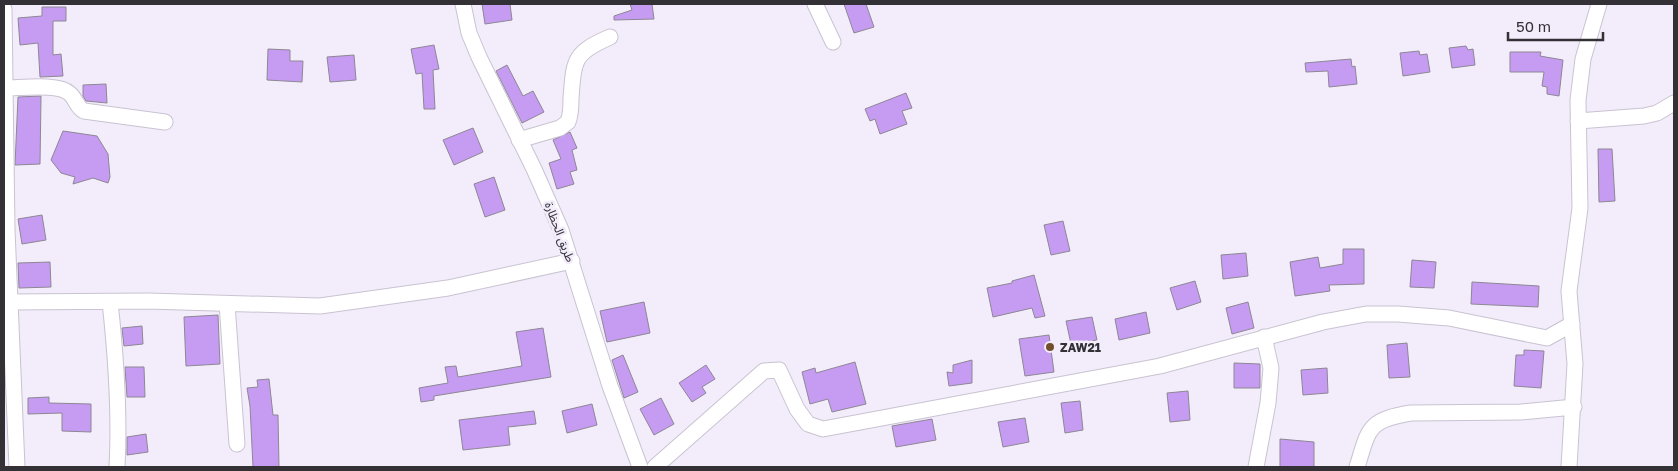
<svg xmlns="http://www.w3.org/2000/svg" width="1678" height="471" viewBox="0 0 1678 471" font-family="'Golos Text','Noto Sans Arabic',sans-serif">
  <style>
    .building { fill: #c69cf2; stroke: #8d8794 }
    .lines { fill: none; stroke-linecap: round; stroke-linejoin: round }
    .minor-casing { stroke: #c9c3d1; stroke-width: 17 }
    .minor { stroke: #fff; stroke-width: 15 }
    .poi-dot { fill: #724f28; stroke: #f3ecfb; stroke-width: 2 }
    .labels { text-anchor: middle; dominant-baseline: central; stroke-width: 5; stroke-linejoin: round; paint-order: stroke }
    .street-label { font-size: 12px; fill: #333036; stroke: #f3ecfb }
    .poi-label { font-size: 12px; font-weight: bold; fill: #333036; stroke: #f3ecfb; text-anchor: start }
  </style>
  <rect width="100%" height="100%" fill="#f3ecfb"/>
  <!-- building -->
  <path class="building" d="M 482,4 L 510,4 L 512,20 L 485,24 Z
    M 630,4 L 652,4 L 654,19 L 614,20 L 614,16 L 632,10 Z
    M 844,4 L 866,4 L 874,27 L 854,33 Z
    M 42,7 L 66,7 L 66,21 L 53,21 L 53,55 L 61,54 L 63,76 L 40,77 L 38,43 L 20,45 L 18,18 L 42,16 Z
    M 434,45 L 439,69 L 433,70 L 435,109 L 424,109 L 422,73 L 416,74 L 411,49 Z
    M 1466,46 L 1468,50 L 1473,49 L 1475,65 L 1452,68 L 1449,48 Z
    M 268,49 L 290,50 L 290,61 L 303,61 L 302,82 L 267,80 Z
    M 1419,51 L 1420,55 L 1427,54 L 1430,72 L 1403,76 L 1400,53 Z
    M 1510,52 L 1541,52 L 1540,56 L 1563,60 L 1559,96 L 1547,94 L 1547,87 L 1542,86 L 1544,72 L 1510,72 Z
    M 354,55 L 356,80 L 330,82 L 327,57 Z
    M 1351,59 L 1352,67 L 1355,66 L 1357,84 L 1329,87 L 1328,71 L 1306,72 L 1305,63 Z
    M 507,65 L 523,96 L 533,91 L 544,112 L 522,123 L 496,71 Z
    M 106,84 L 107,103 L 86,101 L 83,96 L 83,85 Z
    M 906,93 L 912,108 L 902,111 L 907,124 L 880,134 L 875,119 L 870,121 L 865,109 Z
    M 41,96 L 40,164 L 15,165 L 18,97 Z
    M 473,128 L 483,152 L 454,165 L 443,140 Z
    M 63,131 L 97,136 L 108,154 L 110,177 L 108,183 L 93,178 L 73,184 L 75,177 L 61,173 L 51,160 Z
    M 570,132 L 577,148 L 572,150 L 577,170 L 570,172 L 574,184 L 557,189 L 549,163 L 561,159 L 553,140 Z
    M 1598,149 L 1612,149 L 1615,201 L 1599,202 Z
    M 494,177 L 505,210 L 485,217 L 474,184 Z
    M 42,215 L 46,240 L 22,244 L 18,219 Z
    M 1063,221 L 1070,251 L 1051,255 L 1044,225 Z
    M 1343,249 L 1364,249 L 1364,284 L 1329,285 L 1330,291 L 1295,296 L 1290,262 L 1318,257 L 1320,268 L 1343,264 Z
    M 1246,253 L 1248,276 L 1223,279 L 1221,255 Z
    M 1412,260 L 1436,262 L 1434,288 L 1410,287 Z
    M 50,262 L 51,287 L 19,288 L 18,263 Z
    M 1034,275 L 1045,316 L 1035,318 L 1032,308 L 993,317 L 987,288 L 1012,283 L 1012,281 Z
    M 1195,281 L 1201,302 L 1177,310 L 1170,288 Z
    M 1472,282 L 1539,286 L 1538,307 L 1471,304 Z
    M 644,302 L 650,333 L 607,342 L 600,311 Z
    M 1248,302 L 1254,328 L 1232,334 L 1226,308 Z
    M 1146,312 L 1150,333 L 1119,340 L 1115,319 Z
    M 218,315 L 220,364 L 186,366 L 184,317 Z
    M 1092,317 L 1097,340 L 1071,344 L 1066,321 Z
    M 142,326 L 143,344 L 124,346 L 122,328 Z
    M 543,328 L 551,377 L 434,396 L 434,400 L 421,402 L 419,388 L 448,383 L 445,367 L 456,366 L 458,377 L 522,366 L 516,332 Z
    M 1049,335 L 1054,372 L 1025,376 L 1019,339 Z
    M 1407,343 L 1410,377 L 1389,378 L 1387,345 Z
    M 1524,350 L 1544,351 L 1541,388 L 1514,386 L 1516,355 L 1524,355 Z
    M 623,355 L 638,392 L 624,398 L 612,360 Z
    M 972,360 L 972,383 L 949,386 L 947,372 L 953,373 L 953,365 Z
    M 855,362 L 866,404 L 832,412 L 828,399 L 810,404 L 802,372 L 815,368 L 816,373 Z
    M 1234,363 L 1260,364 L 1260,388 L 1234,388 Z
    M 706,365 L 715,379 L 702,387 L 706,393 L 692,402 L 679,383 Z
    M 125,367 L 144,367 L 145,397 L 127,397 Z
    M 1327,368 L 1328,393 L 1303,395 L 1301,370 Z
    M 269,379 L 273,415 L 278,415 L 279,467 L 253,467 L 250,406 L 247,388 L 258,387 L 257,380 Z
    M 1188,391 L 1190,420 L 1170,422 L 1167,393 Z
    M 49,397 L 49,403 L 91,404 L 91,432 L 62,431 L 62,413 L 28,414 L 28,398 Z
    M 661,398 L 674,424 L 654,435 L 640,409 Z
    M 1080,401 L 1083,430 L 1065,433 L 1061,403 Z
    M 592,404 L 597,425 L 567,433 L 562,411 Z
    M 534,411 L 536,424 L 508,427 L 510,445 L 463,450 L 459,420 Z
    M 1025,418 L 1029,442 L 1003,447 L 998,422 Z
    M 932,419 L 936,440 L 896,447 L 892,426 Z
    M 146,434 L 148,452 L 127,455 L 127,437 Z
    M 1280,439 L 1314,442 L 1314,467 L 1280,467 Z"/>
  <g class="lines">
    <defs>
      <path id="minor" d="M 463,4 L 469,33 L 479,57 L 534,169 L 561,230 L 610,386 L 640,467
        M 815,4 L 833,42
        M 4,9 L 7,230 L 17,467
        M 6,88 C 21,88 58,83 69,93 C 76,98 76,107 84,111 L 165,122
        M 1578,121 L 1644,116 L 1657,113 L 1674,103
        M 519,140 L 560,128 L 568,122 C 571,115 571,106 571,98 C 574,60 573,53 610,37
        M 10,302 L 148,301 L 320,306 L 448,288 L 572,261
        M 110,302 C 116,357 120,412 117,467
        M 227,304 L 237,444
        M 655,467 L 764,371 L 779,370 L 797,409 L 808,424 L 823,429 L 1160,366 L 1323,322 L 1366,314 L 1398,314 L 1449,318 L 1547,338 L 1572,324
        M 1256,467 L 1268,403 L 1271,368 L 1264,337
        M 1357,467 C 1369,429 1367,420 1411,413 L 1521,412 L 1574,407
        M 1569,467 L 1575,364 L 1569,291 L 1580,208 L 1578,100 L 1583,59 L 1599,4"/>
    </defs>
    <!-- minor casing -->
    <use href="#minor" class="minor-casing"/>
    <!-- minor -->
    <use href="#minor" class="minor"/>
  </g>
  <!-- markers -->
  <circle class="poi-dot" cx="1050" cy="347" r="5"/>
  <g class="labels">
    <!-- street labels -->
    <g class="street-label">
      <text transform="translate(560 232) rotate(69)">طريق الحظارة</text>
    </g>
    <!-- poi labels -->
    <g class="poi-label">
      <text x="1060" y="347">ZAW21</text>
    </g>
  </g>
  <!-- border -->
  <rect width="1678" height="471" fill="none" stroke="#333036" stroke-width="10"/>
  <!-- scale -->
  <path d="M1508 32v8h95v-8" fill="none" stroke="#333036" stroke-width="2.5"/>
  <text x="1516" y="32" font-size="15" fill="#333036" stroke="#f3ecfb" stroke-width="4" paint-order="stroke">50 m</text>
</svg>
